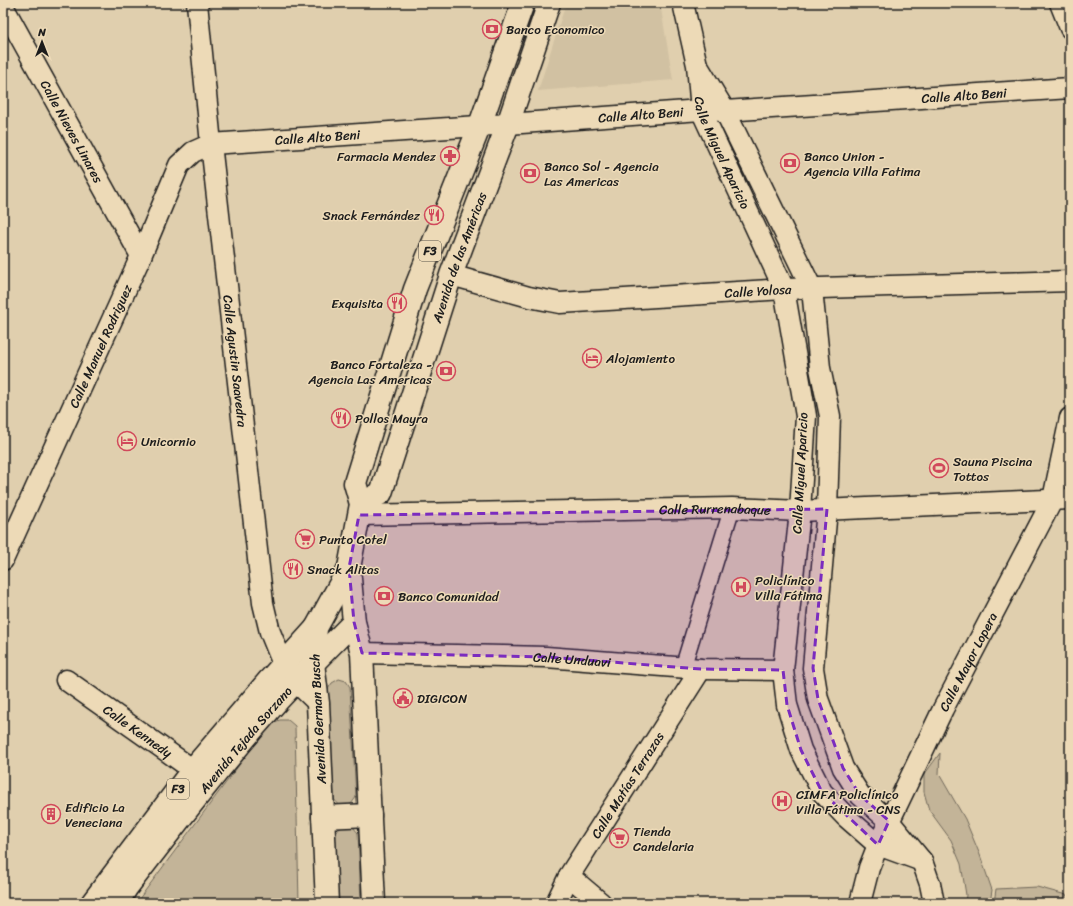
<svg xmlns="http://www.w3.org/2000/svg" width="1073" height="906" viewBox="0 0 1073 906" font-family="Sriracha,sans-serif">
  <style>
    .built { fill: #d1c1a2 }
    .green { fill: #c3b498; stroke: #70685a }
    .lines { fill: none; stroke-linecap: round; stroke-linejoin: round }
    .pedestrian-casing { stroke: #1c1c1c; stroke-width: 18 }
    .minor-casing { stroke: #1c1c1c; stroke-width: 23 }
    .primary-casing { stroke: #1c1c1c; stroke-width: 25 }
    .pedestrian { stroke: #eddab7; stroke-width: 15 }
    .minor { stroke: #eddab7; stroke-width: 20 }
    .primary { stroke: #eddab7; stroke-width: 22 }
    .marked { fill: #7b2cbf; fill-opacity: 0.2; stroke: #7b2cbf; stroke-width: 3; stroke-dasharray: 8 5; stroke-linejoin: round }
    .labels { text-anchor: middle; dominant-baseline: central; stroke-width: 3; stroke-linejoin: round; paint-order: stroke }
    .shield { fill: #eddab7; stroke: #5b554a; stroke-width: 1 }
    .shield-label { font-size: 12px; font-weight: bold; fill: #1c1c1c }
    .poi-label { font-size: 13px; fill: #1c1c1c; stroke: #eddab7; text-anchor: start }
    .street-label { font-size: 13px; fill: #1c1c1c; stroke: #eddab7 }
  </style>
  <rect width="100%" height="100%" fill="#e0cfae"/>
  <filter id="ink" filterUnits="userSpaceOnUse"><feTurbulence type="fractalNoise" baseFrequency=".025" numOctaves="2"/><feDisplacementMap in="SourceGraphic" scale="8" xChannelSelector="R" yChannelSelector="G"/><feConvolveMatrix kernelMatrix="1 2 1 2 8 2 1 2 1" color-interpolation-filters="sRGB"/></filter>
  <g filter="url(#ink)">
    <!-- built -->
    <path class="built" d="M 566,3 L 660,3 L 673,80 L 538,91 Z"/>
    <!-- green -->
    <path class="green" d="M 339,679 L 346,681 L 350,687 L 356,797 C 349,809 342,810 334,799 L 328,689 L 332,683 Z
      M 280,720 L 288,720 L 295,726 L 299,903 L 136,903 L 263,733 L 269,724 Z
      M 940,753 L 939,774 L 965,819 L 980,855 L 992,890 L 990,903 L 965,903 L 966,895 L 961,864 L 951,840 L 929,810 L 924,792 L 924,775 Z
      M 346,825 L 353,827 L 358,833 L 361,903 L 338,903 L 335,834 L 340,828 Z
      M 1037,887 L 1070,896 L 1070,903 L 994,903 L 996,889 Z"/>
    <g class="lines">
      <defs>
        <path id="pedestrian" d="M 683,667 L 732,508"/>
        <g id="minor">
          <path id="s1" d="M 197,3 L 211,144 L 263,603 L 270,632 L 283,664 L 296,682 L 318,703"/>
          <path id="s2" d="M 683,3 L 697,65 L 701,110 L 784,289 L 806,416 L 800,511 L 783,670 L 787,705 L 801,750 L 822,792 L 846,817 L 878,845 L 922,861"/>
          <path d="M 1060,3 L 1070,28"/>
          <path id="s3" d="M 3,6 L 141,256"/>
          <path d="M 699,68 L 725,111 L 812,289 L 820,368 L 830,416 L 827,509 L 813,668 L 818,699 L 843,768 L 860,795 L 889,821 L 922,861 L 930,884 L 934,903"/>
          <path id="s4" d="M 451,275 L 529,297 L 560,303 L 784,289 L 1070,281"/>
          <path id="s5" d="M 359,515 L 732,508 L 800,511 L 1070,499"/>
          <path id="s6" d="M 3,560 L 141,256 L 179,165 L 193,152 L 211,144 L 508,124 L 701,110 L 725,111 L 1070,88"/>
          <path id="s7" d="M 362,653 L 546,657 L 701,669 L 783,670"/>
          <path id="s8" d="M 66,680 L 206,779"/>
          <path d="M 569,876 L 601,903"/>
          <path id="s9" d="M 556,903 L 569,876 L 701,669"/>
          <path id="s10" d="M 860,903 L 869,868 L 878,845 L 943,709 L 1053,499 L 1070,418"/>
        </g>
        <g id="primary">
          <path id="s11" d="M 361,504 L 381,493 L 451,275 L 508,124 L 549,3"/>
          <path d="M 323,817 L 370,815"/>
          <path d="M 92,903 L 193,769 L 270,679 L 316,628"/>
          <path id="s12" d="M 117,903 L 127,887 C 174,826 221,765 272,707 C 298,678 326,650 354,622"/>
          <path d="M 327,903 L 318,703 L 313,663 L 316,628 L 349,568"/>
          <path d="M 374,903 L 362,653 L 354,622 L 349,568 L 361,504 L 355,483 L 415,289 L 480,125 L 523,3"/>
        </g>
      </defs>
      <!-- pedestrian casing -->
      <use href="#pedestrian" class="pedestrian-casing"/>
      <!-- minor casing -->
      <use href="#minor" class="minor-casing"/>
      <!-- primary casing -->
      <use href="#primary" class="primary-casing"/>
      <!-- pedestrian -->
      <use href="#pedestrian" class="pedestrian"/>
      <!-- minor -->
      <use href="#minor" class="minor"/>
      <!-- primary -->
      <use href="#primary" class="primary"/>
    </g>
  </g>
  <!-- marked area -->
  <path class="marked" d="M 827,509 L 813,668 L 818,699 L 843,768 L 860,795 L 889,821 L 878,845 L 822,792 L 801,750 L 787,705 L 783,670 L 701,669 L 546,657 L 362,653 L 354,622 L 349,568 L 359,515 Z"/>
  <!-- icons -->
  <defs>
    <symbol id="bank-ring" viewBox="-11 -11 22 22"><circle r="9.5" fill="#eddab7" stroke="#d1495b" stroke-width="1.5"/><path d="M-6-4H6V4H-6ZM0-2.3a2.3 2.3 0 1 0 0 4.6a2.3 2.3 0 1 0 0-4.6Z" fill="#d1495b"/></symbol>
    <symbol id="pharmacy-ring" viewBox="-11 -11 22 22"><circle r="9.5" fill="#eddab7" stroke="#d1495b" stroke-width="1.5"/><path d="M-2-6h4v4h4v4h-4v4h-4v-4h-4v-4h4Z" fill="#d1495b"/></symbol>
    <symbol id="restaurant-ring" viewBox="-11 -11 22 22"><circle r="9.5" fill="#eddab7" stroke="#d1495b" stroke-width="1.5"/><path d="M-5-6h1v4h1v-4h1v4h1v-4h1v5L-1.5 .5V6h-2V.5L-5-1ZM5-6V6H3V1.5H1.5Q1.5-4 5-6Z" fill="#d1495b"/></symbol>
    <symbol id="hotel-ring" viewBox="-11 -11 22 22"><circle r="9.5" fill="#eddab7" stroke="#d1495b" stroke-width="1.5"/><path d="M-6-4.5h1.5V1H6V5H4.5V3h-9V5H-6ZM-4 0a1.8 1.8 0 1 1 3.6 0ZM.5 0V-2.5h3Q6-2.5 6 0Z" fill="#d1495b"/></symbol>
    <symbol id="stadium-ring" viewBox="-11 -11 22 22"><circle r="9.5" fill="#eddab7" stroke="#d1495b" stroke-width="1.5"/><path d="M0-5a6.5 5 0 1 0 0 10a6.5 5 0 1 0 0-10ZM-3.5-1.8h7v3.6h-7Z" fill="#d1495b"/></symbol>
    <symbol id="supermarket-ring" viewBox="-11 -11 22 22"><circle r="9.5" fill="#eddab7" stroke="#d1495b" stroke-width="1.5"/><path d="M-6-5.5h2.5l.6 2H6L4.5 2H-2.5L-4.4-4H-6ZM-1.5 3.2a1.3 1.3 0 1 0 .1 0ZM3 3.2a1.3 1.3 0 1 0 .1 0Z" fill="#d1495b"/></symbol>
    <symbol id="hospital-ring" viewBox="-11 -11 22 22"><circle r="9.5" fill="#eddab7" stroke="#d1495b" stroke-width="1.5"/><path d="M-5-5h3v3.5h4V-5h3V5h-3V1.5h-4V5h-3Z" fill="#d1495b"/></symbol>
    <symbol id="civic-ring" viewBox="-11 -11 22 22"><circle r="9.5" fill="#eddab7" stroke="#d1495b" stroke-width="1.5"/><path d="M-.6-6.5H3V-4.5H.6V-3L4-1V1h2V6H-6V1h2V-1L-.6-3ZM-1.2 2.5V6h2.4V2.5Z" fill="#d1495b"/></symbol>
    <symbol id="building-ring" viewBox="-11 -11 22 22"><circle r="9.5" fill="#eddab7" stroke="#d1495b" stroke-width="1.5"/><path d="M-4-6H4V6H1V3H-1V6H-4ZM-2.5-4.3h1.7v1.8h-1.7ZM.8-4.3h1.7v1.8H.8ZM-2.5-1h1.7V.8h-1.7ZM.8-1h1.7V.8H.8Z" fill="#d1495b"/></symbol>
  </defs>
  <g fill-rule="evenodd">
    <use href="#bank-ring" x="481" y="18" width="22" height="22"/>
    <use href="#pharmacy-ring" x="439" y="145" width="22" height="22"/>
    <use href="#bank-ring" x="779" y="152" width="22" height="22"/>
    <use href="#bank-ring" x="519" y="162" width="22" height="22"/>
    <use href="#restaurant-ring" x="423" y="204" width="22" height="22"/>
    <use href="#restaurant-ring" x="386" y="292" width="22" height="22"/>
    <use href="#hotel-ring" x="581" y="347" width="22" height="22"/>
    <use href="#bank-ring" x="435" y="360" width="22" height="22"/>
    <use href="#restaurant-ring" x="330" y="407" width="22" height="22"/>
    <use href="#hotel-ring" x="116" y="430" width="22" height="22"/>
    <use href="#stadium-ring" x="928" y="457" width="22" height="22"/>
    <use href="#supermarket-ring" x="294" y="528" width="22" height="22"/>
    <use href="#restaurant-ring" x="282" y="558" width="22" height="22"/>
    <use href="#hospital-ring" x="730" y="576" width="22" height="22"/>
    <use href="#bank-ring" x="373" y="585" width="22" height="22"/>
    <use href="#civic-ring" x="392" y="687" width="22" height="22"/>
    <use href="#hospital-ring" x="771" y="790" width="22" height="22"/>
    <use href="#building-ring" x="40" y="803" width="22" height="22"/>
    <use href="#supermarket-ring" x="608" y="827" width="22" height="22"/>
  </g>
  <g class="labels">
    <!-- shield labels -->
    <g class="shield">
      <rect x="419" y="241" width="22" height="20" rx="3"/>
      <rect x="167" y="779" width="22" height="20" rx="3"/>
    </g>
    <g class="shield-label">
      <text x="430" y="251">F3</text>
      <text x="178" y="789">F3</text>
    </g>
    <!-- poi labels -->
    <g class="poi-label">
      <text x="506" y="29">Banco Economico</text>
      <text x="436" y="156" text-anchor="end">Farmacia Mendez</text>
      <text x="804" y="156">Banco Union -<tspan x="804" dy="15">Agencia Villa Fatima</tspan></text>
      <text x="544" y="166">Banco Sol - Agencia<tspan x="544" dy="15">Las Americas</tspan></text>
      <text x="420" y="215" text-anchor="end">Snack Fernández</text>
      <text x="383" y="303" text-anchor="end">Exquisita</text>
      <text x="606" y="358">Alojamiento</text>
      <text x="432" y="364" text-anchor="end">Banco Fortaleza -<tspan x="432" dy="15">Agencia Las Americas</tspan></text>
      <text x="355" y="418">Pollos Mayra</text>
      <text x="141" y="441">Unicornio</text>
      <text x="953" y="461">Sauna Piscina<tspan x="953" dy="15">Tottos</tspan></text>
      <text x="319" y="539">Punto Cotel</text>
      <text x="307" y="569">Snack Alitas</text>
      <text x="755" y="580">Policlínico<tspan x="755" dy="15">Villa Fátima</tspan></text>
      <text x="398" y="596">Banco Comunidad</text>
      <text x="417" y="698">DIGICON</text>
      <text x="796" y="794">CIMFA Policlínico<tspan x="796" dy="15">Villa Fátima - CNS</tspan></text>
      <text x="65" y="807">Edificio La<tspan x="65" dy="15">Veneciana</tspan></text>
      <text x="633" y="831">Tienda<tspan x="633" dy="15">Candelaria</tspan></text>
    </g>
    <!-- street labels -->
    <g class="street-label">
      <text stroke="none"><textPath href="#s6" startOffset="1226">Calle Alto Beni</textPath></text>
      <text stroke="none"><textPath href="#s6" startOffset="902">Calle Alto Beni</textPath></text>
      <text stroke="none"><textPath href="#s3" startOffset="143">Calle Nieves Linares</textPath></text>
      <text stroke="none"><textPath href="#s6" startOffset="578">Calle Alto Beni</textPath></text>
      <text stroke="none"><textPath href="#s2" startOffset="156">Calle Miguel Aparicio</textPath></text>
      <text stroke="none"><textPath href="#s11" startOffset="271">Avenida de las Américas</textPath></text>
      <text stroke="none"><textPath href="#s4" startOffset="311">Calle Yolosa</textPath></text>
      <text stroke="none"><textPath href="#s6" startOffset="235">Calle Manuel Rodriguez</textPath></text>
      <text stroke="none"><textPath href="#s1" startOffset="360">Calle Agustin Saavedra</textPath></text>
      <text transform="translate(800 473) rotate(-87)">Calle Miguel Aparicio</text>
      <text stroke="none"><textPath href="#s5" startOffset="356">Calle Rurrenabaque</textPath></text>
      <text stroke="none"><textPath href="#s7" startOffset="210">Calle Unduavi</textPath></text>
      <text stroke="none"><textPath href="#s10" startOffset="265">Calle Mayor Lopera</textPath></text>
      <text transform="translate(318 719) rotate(-93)">Avenida German Busch</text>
      <text stroke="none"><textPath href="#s8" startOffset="88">Calle Kennedy</textPath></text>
      <text stroke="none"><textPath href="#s12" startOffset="208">Avenida Tejada Sorzano</textPath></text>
      <text stroke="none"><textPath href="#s9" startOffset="138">Calle Matías Terrazas</textPath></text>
    </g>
  </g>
  <!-- margin -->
  <rect width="1073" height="906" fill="none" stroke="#eddab7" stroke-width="16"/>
  <rect x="8" y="8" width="1057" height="890" fill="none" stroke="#1c1c1c" stroke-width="1.5" filter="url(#ink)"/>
  <!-- north arrow -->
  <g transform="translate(42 42)" stroke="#eddab7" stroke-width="3" paint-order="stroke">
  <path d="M0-3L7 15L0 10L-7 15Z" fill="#1c1c1c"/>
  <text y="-6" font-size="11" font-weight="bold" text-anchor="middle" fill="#1c1c1c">N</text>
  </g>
</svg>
